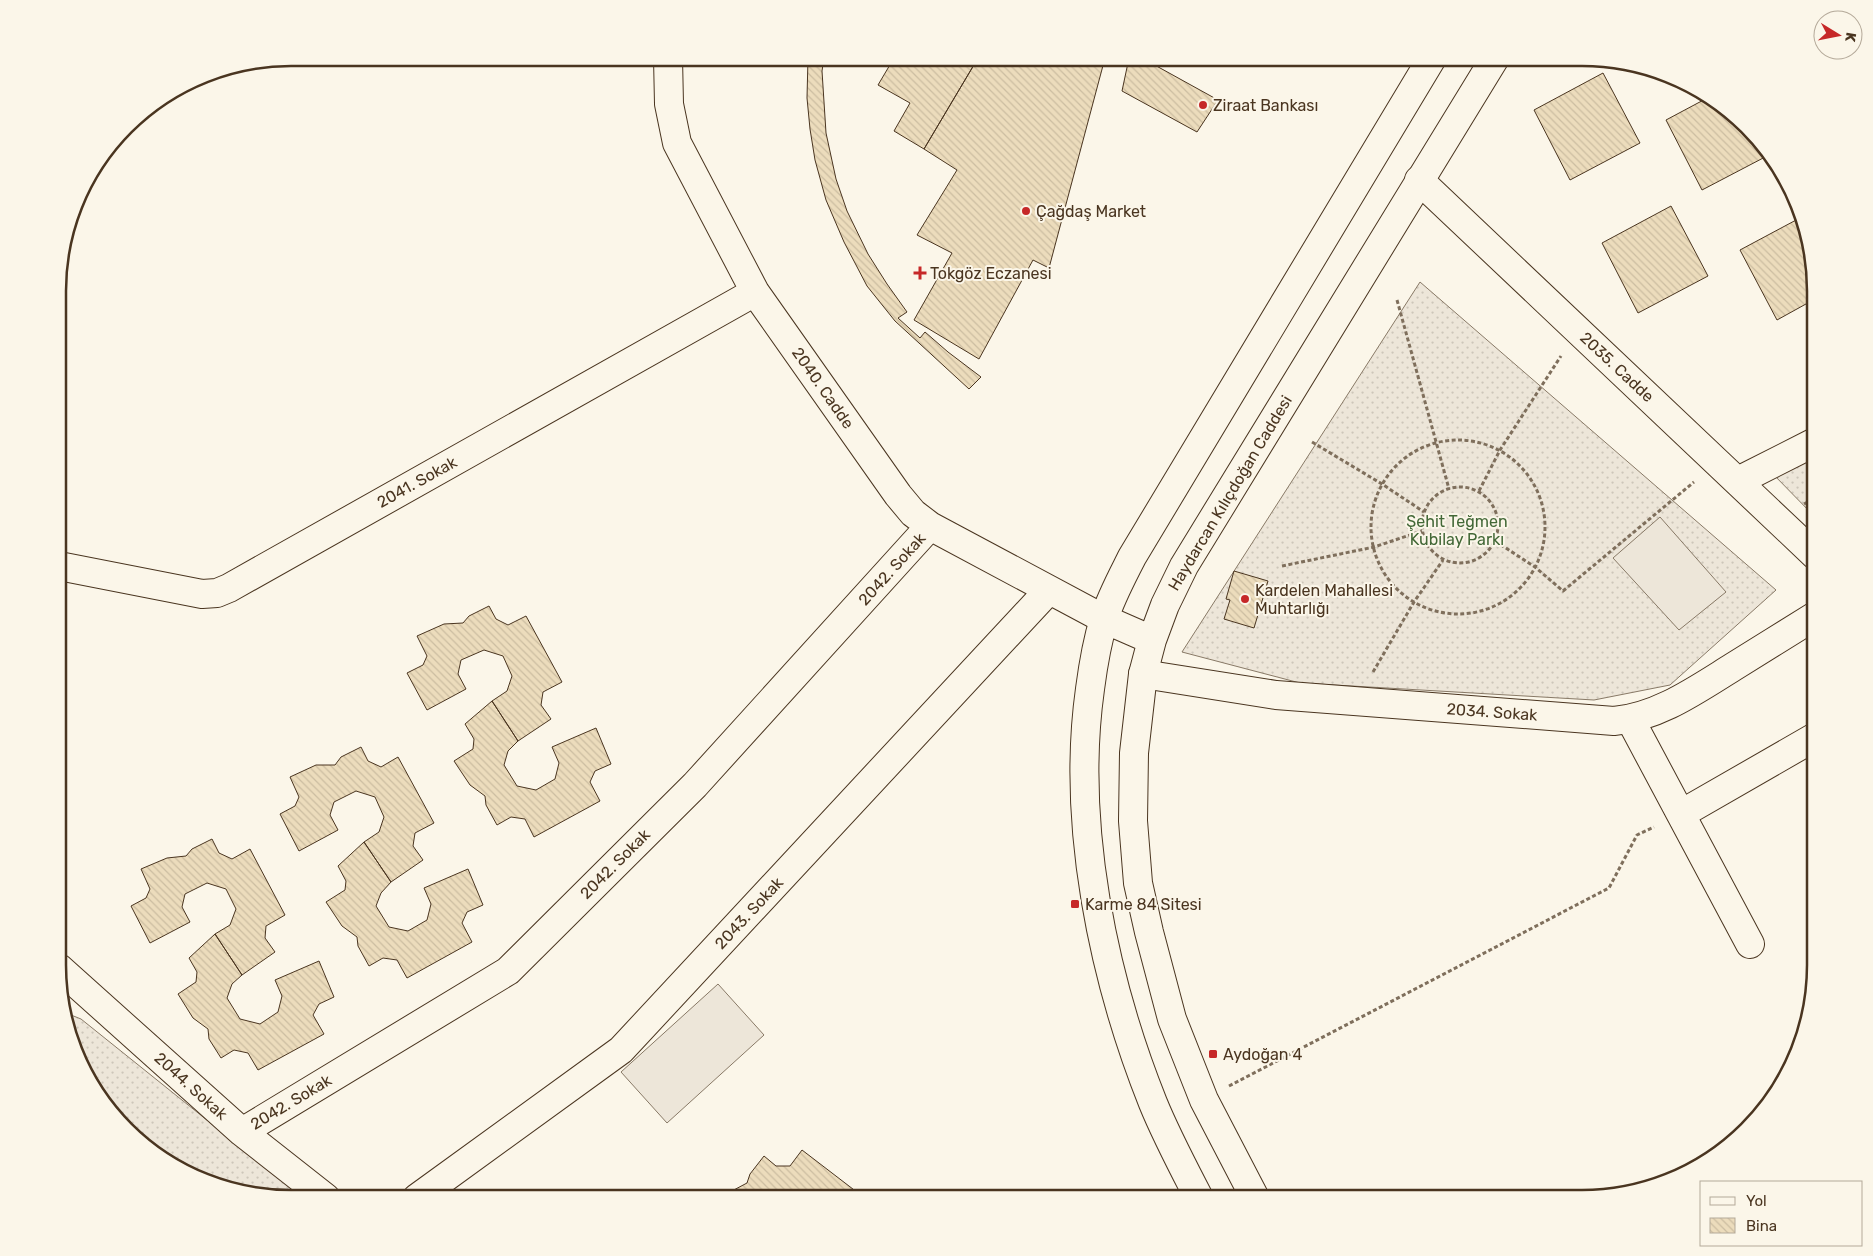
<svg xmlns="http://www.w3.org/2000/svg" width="1873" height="1256" viewBox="0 0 1873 1256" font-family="Rubik,sans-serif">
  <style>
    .grass { fill: url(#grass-dots); stroke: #887966 }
    .pitch { fill: #ede6d9; stroke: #887966 }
    .building { fill: url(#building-back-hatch); stroke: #4a3520 }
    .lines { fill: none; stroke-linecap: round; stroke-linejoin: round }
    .minor-casing { stroke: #4a3520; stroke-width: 30 }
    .major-casing { stroke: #4a3520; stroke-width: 30 }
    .path { stroke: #7f6f5c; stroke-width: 3; stroke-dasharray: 4 2.5; stroke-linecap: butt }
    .minor { stroke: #fbf6e9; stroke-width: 28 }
    .major { stroke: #fbf6e9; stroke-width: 28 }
    .poi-dot { fill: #c62828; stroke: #fbf6e9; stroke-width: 2 }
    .labels { text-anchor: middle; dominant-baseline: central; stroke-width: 4; stroke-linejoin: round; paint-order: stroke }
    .poi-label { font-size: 16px; fill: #4a3520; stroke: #fbf6e9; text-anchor: start }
    .street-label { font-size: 16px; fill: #4a3520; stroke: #fbf6e9 }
    .park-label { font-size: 16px; fill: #436837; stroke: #fbf6e9 }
    .rim { fill: none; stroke: #4a3520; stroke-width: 2.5 }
  </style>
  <defs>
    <pattern id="grass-dots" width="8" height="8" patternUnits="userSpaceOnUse" patternTransform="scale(1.25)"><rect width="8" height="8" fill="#ede6d9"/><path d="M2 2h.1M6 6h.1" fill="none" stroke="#cdc6ba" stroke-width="1.8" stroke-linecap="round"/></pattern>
    <pattern id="building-back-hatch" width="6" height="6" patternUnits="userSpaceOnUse" patternTransform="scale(1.25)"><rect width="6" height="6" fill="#ecdcbc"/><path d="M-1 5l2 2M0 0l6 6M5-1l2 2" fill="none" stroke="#ccbda1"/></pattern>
  </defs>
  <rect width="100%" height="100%" fill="#fbf6e9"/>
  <!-- grass -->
  <path class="grass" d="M 1420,282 L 1776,590 L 1670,685 L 1594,700 L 1300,683 L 1182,652 Z
    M 1815,449 L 1815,517 L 1771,472 Z
    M 66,1013 L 81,1019 L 304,1198 L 291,1198 L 216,1186 L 161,1159 L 89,1082 Z"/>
  <!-- pitch -->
  <path class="pitch" d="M 1660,517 L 1726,592 L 1679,630 L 1613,558 Z
    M 718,984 L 764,1035 L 667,1123 L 621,1072 Z"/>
  <!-- building -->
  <path class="building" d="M 808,58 L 824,58 L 822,71 L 826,133 L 836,179 L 847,211 L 868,254 L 887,284 L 907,312 L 898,318 L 920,338 L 925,332 L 948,352 L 981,377 L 969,389 L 895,321 L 867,286 L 844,242 L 826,200 L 815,160 L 810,129 L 807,98 Z
    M 894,58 L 978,58 L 924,149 L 894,131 L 910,103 L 878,85 Z
    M 978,58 L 1105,58 L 1049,268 L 1033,260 L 979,359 L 914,320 L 952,253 L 917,235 L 957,170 L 924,149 Z
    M 1129,58 L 1142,58 L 1218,100 L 1197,132 L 1122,91 Z
    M 1603,73 L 1640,143 L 1570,180 L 1534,110 Z
    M 1711,96 L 1767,156 L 1702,190 L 1666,120 Z
    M 1671,206 L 1708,276 L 1638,313 L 1602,243 Z
    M 1798,219 L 1815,276 L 1815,299 L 1777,320 L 1740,250 Z
    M 1234,571 L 1268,581 L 1254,628 L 1224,619 L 1230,600 L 1226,599 Z
    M 489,606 L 496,619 L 508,625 L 526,616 L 562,682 L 543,692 L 541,705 L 551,719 L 518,741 L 492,701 L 507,691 L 512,676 L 503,656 L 484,650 L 461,660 L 458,674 L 466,689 L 427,710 L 407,673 L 423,665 L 427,656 L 417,636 L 444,624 L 463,623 L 469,616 Z
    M 492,701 L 518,741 L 508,751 L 504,765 L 517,786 L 536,790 L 555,779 L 559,763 L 552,747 L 596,728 L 611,764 L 595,771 L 590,782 L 600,801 L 534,837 L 525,819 L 511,817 L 497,825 L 486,805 L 485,796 L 470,785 L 454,761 L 473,749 L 474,739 L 465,724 Z
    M 361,747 L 368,761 L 381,767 L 398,757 L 434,823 L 415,833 L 413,846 L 423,860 L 391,882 L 364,842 L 379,832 L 384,817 L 375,797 L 356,791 L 334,802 L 330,815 L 338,830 L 299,851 L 280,814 L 295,806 L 299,797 L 290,777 L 316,765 L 335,765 L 341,757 Z
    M 212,839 L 219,853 L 232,859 L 250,849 L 285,915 L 266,926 L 265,938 L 275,952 L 242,975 L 215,934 L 230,925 L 236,909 L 226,889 L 207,883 L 185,894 L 182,907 L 190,922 L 150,943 L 131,906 L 146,898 L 150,889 L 141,869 L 167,858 L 186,856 L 192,849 Z
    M 364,842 L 391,882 L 381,893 L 376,906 L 389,927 L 408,931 L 427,920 L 431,904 L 424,888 L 468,869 L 483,905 L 467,912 L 462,923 L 472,942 L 407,978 L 397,960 L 383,958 L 369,966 L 358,946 L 357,937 L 342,926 L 326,902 L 345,890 L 346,881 L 338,866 Z
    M 215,934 L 242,975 L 232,984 L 227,998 L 240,1019 L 260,1024 L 278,1012 L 282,996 L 275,980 L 319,961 L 334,997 L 319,1004 L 313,1015 L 324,1034 L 258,1070 L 248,1053 L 234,1050 L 221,1058 L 209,1039 L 208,1029 L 193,1018 L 178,994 L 196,982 L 197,972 L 189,958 Z
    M 802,1150 L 862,1196 L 860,1198 L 799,1198 L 797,1197 L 724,1198 L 730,1192 L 747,1183 L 750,1174 L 764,1156 L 776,1166 L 790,1166 Z"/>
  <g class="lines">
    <defs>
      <path id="minor" d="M 668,58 L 669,104 L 677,143 L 755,292 L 898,495 L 913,513 L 930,526 L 1104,619
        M 1419,180 L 1815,555
        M 1738,481 L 1815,442
        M 59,566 L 202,594 L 217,593 L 229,588 L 755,292
        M 1143,674 L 1276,695 L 1614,721 C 1658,717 1696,690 1733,667 C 1760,650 1788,633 1815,616
        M 1630,719 L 1750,944
        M 1681,814 L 1815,737
        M 59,968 L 242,1132 L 326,1198
        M 242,1132 L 508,971 L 695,785 L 930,526
        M 417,1198 L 621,1050 L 1049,590"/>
      <path id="major" d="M 1104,619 L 1152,640
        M 1199,1198 C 1183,1167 1166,1135 1153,1103 C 1103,978 1071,824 1090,689 C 1093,666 1097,642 1104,619 C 1111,597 1122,577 1132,557 L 1432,58
        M 1255,1198 L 1204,1100 L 1172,1019 L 1149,932 L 1138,883 L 1133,821 L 1134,753 L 1143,674 L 1152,640 L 1165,605 L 1184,566 L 1495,58"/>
    </defs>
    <!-- minor casing -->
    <use href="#minor" class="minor-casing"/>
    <!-- major casing -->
    <use href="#major" class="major-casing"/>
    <!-- path -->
    <path class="path" d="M 1397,300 L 1449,489
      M1371 527a87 87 0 1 1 174 0a87 87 0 1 1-174 0Z
      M 1312,442 L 1382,484 L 1424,512
      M1422 525a38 38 0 1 1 76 0a38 38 0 1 1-76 0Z
      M 1479,491 L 1500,450 L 1561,356
      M 1804,504 L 1815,498
      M 1495,541 L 1535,567 L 1563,591 L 1694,482
      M 1282,566 L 1374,547 L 1422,531
      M 1373,672 L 1414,602 L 1443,560
      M 1229,1086 L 1609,888 L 1637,835 L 1654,827"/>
    <!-- minor -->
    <use href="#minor" class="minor"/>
    <!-- major -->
    <use href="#major" class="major"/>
  </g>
  <!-- markers -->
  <g class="poi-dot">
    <circle cx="1203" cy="105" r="5"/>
    <circle cx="1026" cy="211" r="5"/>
    <path d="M917.5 265.5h5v5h5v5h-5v5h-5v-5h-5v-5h5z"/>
    <circle cx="1245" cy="599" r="5"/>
    <rect x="1070" y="899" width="10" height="10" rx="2.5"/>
    <rect x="1208" y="1049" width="10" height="10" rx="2.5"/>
  </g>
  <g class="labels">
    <!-- poi labels -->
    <g class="poi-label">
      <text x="1213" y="105">Ziraat Bankası</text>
      <text x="1036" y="211">Çağdaş Market</text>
      <text x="930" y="273">Tokgöz Eczanesi</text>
      <text x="1255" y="590">Kardelen Mahallesi<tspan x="1255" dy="18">Muhtarlığı</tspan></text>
      <text x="1085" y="904">Karme 84 Sitesi</text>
      <text x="1223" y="1054">Aydoğan 4</text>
    </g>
    <!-- street labels -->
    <g class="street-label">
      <text transform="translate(1617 367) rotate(43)">2035. Cadde</text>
      <text transform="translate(823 388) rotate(55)">2040. Cadde</text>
      <text transform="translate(417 482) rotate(-29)">2041. Sokak</text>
      <text transform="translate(1230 493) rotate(-59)">Haydarcan Kılıçdoğan Caddesi</text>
      <text transform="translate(892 569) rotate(-48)">2042. Sokak</text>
      <text transform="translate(1492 712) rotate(4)">2034. Sokak</text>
      <text transform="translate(615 864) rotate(-45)">2042. Sokak</text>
      <text transform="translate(749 913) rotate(-47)">2043. Sokak</text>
      <text transform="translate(191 1086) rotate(42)">2044. Sokak</text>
      <text transform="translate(291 1102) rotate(-31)">2042. Sokak</text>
    </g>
    <!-- park labels -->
    <g class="park-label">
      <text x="1457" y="521">Şehit Teğmen<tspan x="1457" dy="18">Kubilay Parkı</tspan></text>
    </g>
  </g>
  <!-- crop -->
  <path d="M0 0H1873V1256H0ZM291 66H1582A225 225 0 0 1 1807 291V965A225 225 0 0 1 1582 1190H291A225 225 0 0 1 66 965V291A225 225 0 0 1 291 66Z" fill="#fbf6e9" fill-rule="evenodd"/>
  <path class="rim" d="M291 66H1582A225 225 0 0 1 1807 291V965A225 225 0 0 1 1582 1190H291A225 225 0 0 1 66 965V291A225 225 0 0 1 291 66Z"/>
  <!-- legend -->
  <rect x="1700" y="1181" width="162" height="65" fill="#fbf6e9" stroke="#b4a999"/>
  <rect x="1710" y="1197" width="25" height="8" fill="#fbf6e9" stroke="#b4a999"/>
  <text x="1746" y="1206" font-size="15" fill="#4a3520">Yol</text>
  <rect x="1710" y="1218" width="25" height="15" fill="url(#building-back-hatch)" stroke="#b4a999"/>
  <text x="1746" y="1231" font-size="15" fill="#4a3520">Bina</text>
  <!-- north arrow -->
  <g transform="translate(1838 35) rotate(100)"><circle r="24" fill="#fbf6e9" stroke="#b4a999"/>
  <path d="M0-4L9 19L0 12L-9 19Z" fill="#c62828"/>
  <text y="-8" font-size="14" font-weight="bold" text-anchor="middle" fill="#4a3520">K</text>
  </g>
</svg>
